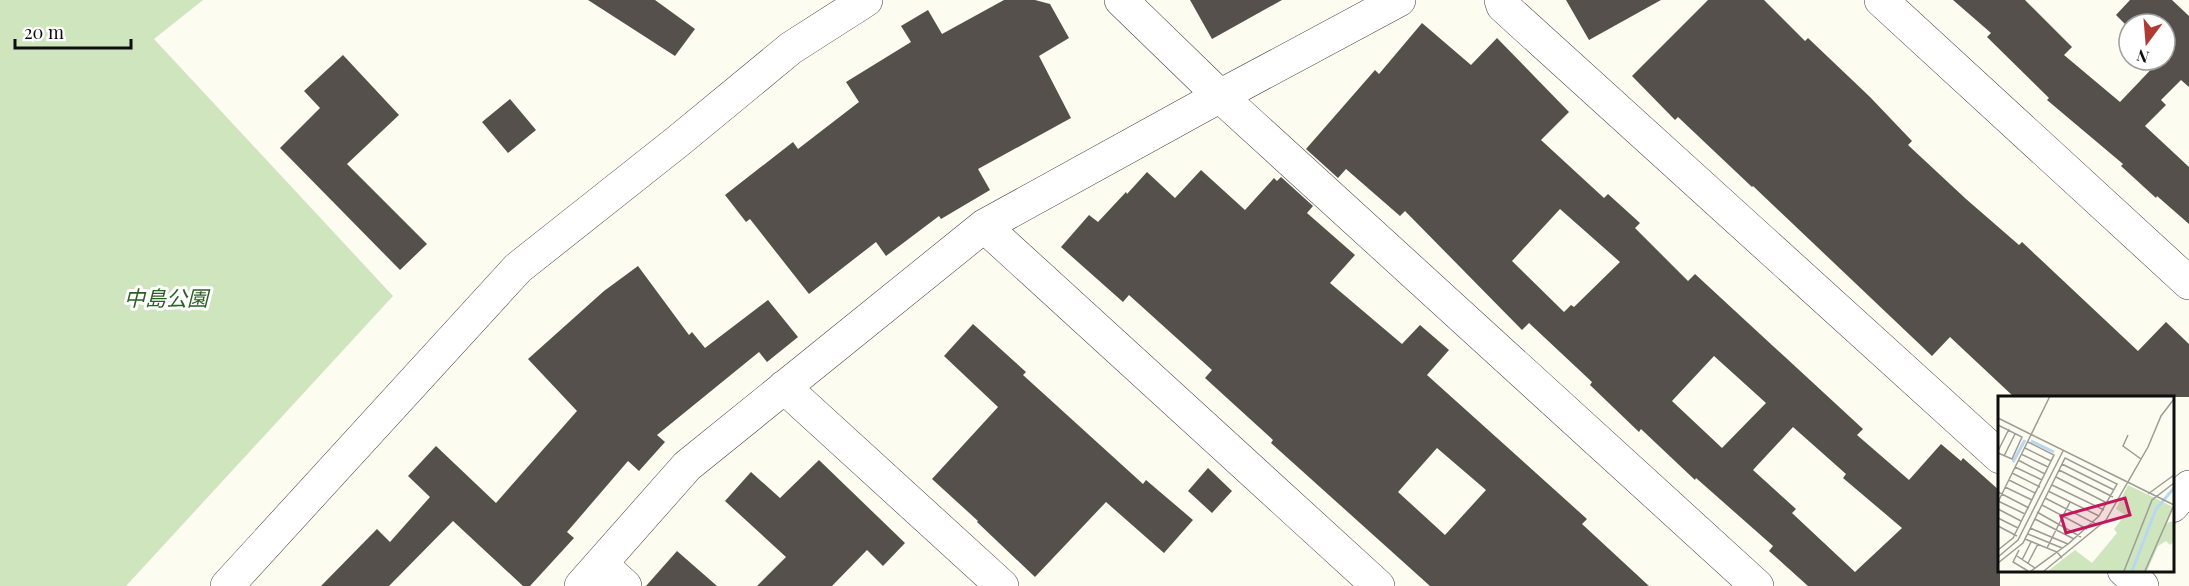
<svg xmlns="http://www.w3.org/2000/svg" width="2189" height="586" viewBox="0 0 2189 586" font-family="'Playfair Display','Noto Sans JP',serif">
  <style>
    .green { fill: #cee5bd }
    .building { fill: #55504b; fill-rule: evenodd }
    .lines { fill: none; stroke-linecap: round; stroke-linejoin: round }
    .minor-casing { stroke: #414141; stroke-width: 34 }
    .tertiary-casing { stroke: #414141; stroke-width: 34 }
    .minor { stroke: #fff; stroke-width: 33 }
    .tertiary { stroke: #fff; stroke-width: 33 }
    .labels { text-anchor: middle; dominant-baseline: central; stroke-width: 6; stroke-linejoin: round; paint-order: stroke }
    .park-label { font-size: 21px; font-style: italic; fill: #2b5f24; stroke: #fff }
    .inset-river { fill: none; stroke: #b9d7f0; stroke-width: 3 }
    .inset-road { fill: none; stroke: #9d9d96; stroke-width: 1.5 }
    .view { fill: #c2185b; fill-opacity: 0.15; stroke: #c2185b; stroke-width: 3 }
    .inset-edge { fill: none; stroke: #0e0e0e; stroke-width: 3 }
  </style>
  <rect width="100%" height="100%" fill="#fdfcf0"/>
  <!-- green -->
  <path class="green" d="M 0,0 L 203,0 L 154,39 L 393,296 L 126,586 L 0,586 Z"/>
  <!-- building -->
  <path class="building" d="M 588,0 L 655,0 L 695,29 L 675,56 Z
    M 1004,0 L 1035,0 L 1050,4 L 1069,38 L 1039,56 L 1071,118 L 978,169 L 990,190 L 941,219 L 939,216 L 886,256 L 876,242 L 809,294 L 750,219 L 746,222 L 725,195 L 793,142 L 798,149 L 859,102 L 846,82 L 911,42 L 901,26 L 928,10 L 942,34 Z
    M 1190,0 L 1282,0 L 1212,39 Z
    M 1566,0 L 1661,0 L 1589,40 Z
    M 1708,0 L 1764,0 L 1805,41 L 1808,38 L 1870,97 L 1912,141 L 1908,145 L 1966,199 L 2019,245 L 2022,242 L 2138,351 L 2166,322 L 2189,344 L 2189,397 L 2014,397 L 1950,337 L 1932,356 L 1753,186 L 1752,187 L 1678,117 L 1675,120 L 1632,76 Z
    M 1953,0 L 2025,0 L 2072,47 L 2064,55 L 2120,102 L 2160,60 L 2165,60 L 2165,24 L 2129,24 L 2129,28 L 2116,15 L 2130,0 L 2172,0 L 2189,16 L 2189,87 L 2181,80 L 2161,100 L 2166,105 L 2145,126 L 2189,167 L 2189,224 L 2157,196 L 2156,198 L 2121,166 L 2123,164 L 2047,100 L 2049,98 L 1987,37 L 1991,33 Z
    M 1422,23 L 1471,65 L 1497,38 L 1569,112 L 1541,140 L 1604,198 L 1608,194 L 1640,223 L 1635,228 L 1688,281 L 1695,274 L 1863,429 L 1857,435 L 1909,480 L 1941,444 L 1961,461 L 1963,458 L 2000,491 L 2000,586 L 1808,586 L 1769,551 L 1773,546 L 1696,478 L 1695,480 L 1641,429 L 1639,432 L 1590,385 L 1592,382 L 1529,323 L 1522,330 L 1405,211 L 1400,216 L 1346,169 L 1338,178 L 1306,149 L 1375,70 L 1379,74 ZM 1560,209 L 1620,262 L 1574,307 L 1571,305 L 1564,312 L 1512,261 ZM 1714,356 L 1766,403 L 1722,448 L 1672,401 ZM 1793,427 L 1846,474 L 1843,478 L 1902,528 L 1855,572 L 1792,513 L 1796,509 L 1753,470 Z
    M 343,55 L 399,115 L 347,164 L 427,244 L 400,270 L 280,148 L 320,108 L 304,91 Z
    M 510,99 L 536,130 L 508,153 L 482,122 Z
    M 1201,170 L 1245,210 L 1274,178 L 1277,181 L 1281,177 L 1313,206 L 1307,213 L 1355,255 L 1330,283 L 1402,344 L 1420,325 L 1449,350 L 1427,375 L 1587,519 L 1582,524 L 1649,586 L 1430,586 L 1271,443 L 1273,440 L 1205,378 L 1212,370 L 1129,295 L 1123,302 L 1061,247 L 1089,215 L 1098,222 L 1126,192 L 1127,194 L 1147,172 L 1175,198 ZM 1437,448 L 1486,490 L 1445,535 L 1398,492 Z
    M 638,266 L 689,335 L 692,332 L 705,348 L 768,300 L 798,337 L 767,362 L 759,352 L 657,435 L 665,442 L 639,471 L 628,461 L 567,532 L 574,538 L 530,586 L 523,586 L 453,521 L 389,586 L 321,586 L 377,529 L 390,542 L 430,497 L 408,476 L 436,446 L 496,503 L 577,411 L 528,359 L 604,291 Z
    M 973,324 L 1026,372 L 1023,375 L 1143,484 L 1146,480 L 1193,520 L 1164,553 L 1106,502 L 1035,577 L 977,522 L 978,521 L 932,479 L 998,407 L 944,356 Z
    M 819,460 L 905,543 L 883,566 L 867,550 L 832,586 L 757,586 L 786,557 L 725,501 L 751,472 L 780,498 Z
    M 1208,468 L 1232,491 L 1212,513 L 1188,491 Z
    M 677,551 L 717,586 L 646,586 Z"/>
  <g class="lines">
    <defs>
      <path id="minor" d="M 1121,0 L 1220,96 L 1757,586
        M 1501,0 L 1503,6 L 2000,457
        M 984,226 L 1378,586
        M 784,387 L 1002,586
        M 2172,506 L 2189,487
        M 601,564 L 625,586
        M 2124,570 L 2142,586
        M 581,586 L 687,466 L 984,226 L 1220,96 L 1399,0"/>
      <path id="tertiary" d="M 1881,0 L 2189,283
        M 227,586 L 518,268 L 677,142 L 791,48 L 866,0"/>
    </defs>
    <!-- minor casing -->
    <use href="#minor" class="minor-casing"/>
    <!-- tertiary casing -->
    <use href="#tertiary" class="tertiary-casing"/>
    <!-- minor -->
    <use href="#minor" class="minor"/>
    <!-- tertiary -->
    <use href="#tertiary" class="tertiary"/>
  </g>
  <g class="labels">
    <!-- park labels -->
    <g class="park-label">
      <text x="166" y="297">中島公園</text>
    </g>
  </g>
  <!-- overview -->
  <g transform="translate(1998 396)">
    <rect width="176" height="176" fill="#fdfcf0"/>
    <path d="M 130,89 L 175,111 L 169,127 L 175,125 L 175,146 L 172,149 L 168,145 L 160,150 L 149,175 L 50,175 L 77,154 L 94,167 L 119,137 L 116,133 L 127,119 L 118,113 Z" fill="#cee5bd"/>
    <path class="inset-river" d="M 33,45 L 56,56M 15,66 L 27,44M 134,175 L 158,113 L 176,92"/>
    <path class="inset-road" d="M 0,22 L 176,109M 0,29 L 24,41 L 14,63 L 0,57M 130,39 L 125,50 L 143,63M 27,52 L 53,65M 0,55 L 11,33M 23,58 L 50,71M 6,60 L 17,38M 20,64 L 47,78M 64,68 L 116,94M 17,71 L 44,84M 61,74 L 115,101M 14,77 L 42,91M 58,81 L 109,107M 11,84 L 37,97M 54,89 L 106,114M 7,91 L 34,104M 50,95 L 101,120M 0,96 L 31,112M 150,98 L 176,79M 47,102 L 98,128M 0,105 L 27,118M 0,106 L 52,0M 44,109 L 89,133M 0,113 L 23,125M 39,116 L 83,141M 0,122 L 20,132M 37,123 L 76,143M 0,130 L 19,140M 30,138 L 64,152M 27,143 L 59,156 L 64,162M 49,152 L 72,106M 0,154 L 15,142 L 56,59 L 30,46M 21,154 L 15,166 L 30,175M 19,160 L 37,172M 0,161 L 20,144 L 65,55M 24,164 L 33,146M 0,167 L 25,147 L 67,62 L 119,88 L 101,120 L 70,148 L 32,132M 30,167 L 40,148M 33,175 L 70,148M 46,175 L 108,124 L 150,51 L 163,20 L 176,3M 126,175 L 154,104 L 176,87M 147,175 L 176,109"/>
    <path class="view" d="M 127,102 L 132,119 L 68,137 L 63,120 Z"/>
    <rect width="176" height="176" class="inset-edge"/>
  </g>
  <!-- north arrow -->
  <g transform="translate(2147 42) rotate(196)"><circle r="28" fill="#ffffff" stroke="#9f9f9f" stroke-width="1.5"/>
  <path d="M0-4.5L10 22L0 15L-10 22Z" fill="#b03933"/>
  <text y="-9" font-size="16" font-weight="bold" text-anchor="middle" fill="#0e0e0e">N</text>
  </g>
  <!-- scale -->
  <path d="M15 39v9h116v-9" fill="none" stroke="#0e0e0e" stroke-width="3"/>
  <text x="24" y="39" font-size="18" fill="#0e0e0e" stroke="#ffffff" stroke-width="4.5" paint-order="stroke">20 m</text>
</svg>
